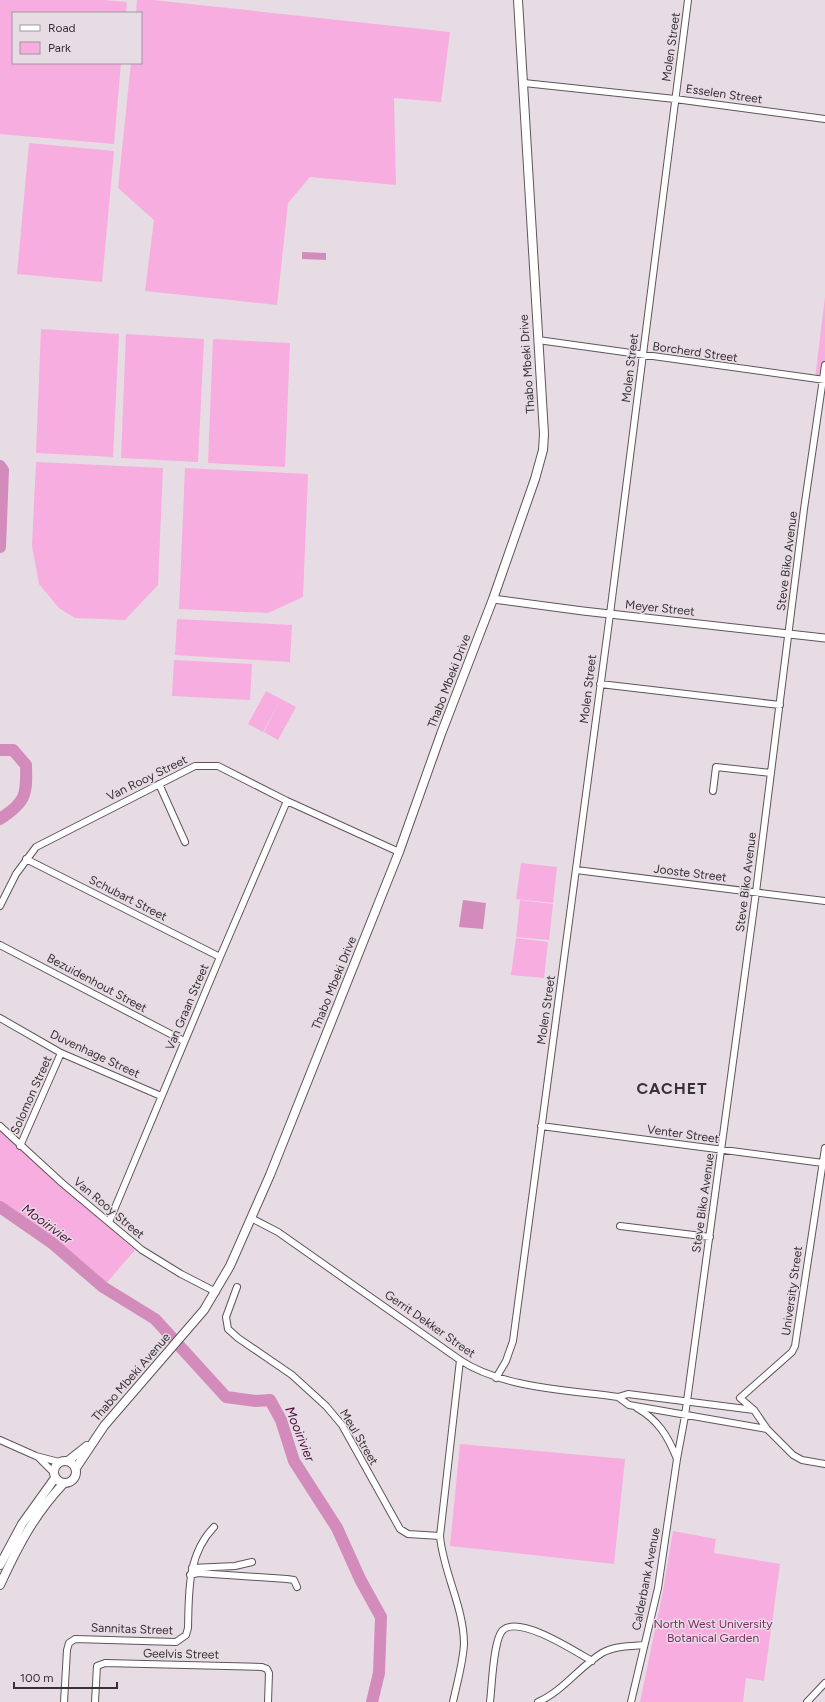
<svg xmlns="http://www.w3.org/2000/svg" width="825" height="1702" viewBox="0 0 825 1702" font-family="Figtree,sans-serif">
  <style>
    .green { fill: #f7addf }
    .water { fill: #d38bbc }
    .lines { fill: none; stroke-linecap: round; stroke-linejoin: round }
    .river { stroke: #d38bbc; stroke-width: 12 }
    .minor-casing { stroke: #5e555a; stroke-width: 8 }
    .tertiary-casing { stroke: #5e555a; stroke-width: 9 }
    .secondary-casing { stroke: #5e555a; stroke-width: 10 }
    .minor { stroke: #fff; stroke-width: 6 }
    .tertiary { stroke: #fff; stroke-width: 7 }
    .secondary { stroke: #fff; stroke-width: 8 }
    .labels { text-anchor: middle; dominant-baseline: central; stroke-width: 3; stroke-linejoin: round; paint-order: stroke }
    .street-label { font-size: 12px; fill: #363235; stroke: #e7dce3 }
    .park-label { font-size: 12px; fill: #7d2968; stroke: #e7dce3 }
    .water-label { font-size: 13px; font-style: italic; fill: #4a0a3c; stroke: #e7dce3 }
    .district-label { font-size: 16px; font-weight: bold; letter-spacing: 1px; fill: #363235; stroke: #e7dce3 }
  </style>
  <rect width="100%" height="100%" fill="#e7dce3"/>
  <!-- green -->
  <path class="green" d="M 0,0 L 103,0 L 127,2 L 126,13 L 13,13 L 13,63 L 121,63 L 114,144 L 0,134 Z
    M 137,0 L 153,0 L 450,32 L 441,102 L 394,98 L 396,185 L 310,177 L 288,203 L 277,305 L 145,291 L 154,220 L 118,188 L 131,63 L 141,63 L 141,13 L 136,13 Z
    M 29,143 L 114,151 L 102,282 L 17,274 Z
    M 825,297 L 825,380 L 815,379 Z
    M 41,329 L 119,334 L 113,457 L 36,453 Z
    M 126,334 L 204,339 L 198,462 L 121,458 Z
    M 213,339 L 290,343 L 285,467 L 208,463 Z
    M 36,462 L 163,468 L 158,585 L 125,620 L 75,618 L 59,608 L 39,584 L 32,546 Z
    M 185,468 L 308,474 L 303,597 L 268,613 L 179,609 Z
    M 177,619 L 292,625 L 290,662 L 175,655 Z
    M 174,660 L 252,664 L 250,700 L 172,696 Z
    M 266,691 L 281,699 L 263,732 L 248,724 Z
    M 281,699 L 296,707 L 278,740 L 264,732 Z
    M 521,863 L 557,867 L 553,903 L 516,899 Z
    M 520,900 L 553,904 L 549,940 L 516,937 Z
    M 516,938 L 548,942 L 544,978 L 511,975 Z
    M 0,1131 L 135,1250 L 103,1287 L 52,1243 L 0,1207 Z
    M 460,1444 L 625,1459 L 614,1564 L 450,1546 Z
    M 673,1531 L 716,1539 L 714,1553 L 780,1564 L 764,1681 L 746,1678 L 743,1702 L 640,1702 L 663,1591 Z"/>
  <!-- water -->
  <path class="water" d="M 302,252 L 326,253 L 326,260 L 302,259 Z
    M 463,900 L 486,903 L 483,929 L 459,927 Z"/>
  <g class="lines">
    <!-- river -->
    <path class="river" d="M 0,466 L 3,470 L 0,547
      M 0,750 L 13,750 L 26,765 C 27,795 26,802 0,819
      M 0,1207 L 52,1243 L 103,1287 L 155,1319 L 226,1397 L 256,1401 L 270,1400 L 281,1420 L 294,1461 L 337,1528 L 360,1579 L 381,1617 L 379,1673 L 372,1702"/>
    <defs>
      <path id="minor" d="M 524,83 L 675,99 L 825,119
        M 538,340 L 825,380
        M 600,684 L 780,705
        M 159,784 L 185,842
        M 713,791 L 716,767 L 771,773
        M 26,859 L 220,957
        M 576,870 L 825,901
        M 0,906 L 16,874 L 36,847 L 195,766 L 218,766 L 287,801 L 399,852
        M 0,945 L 184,1041
        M 0,1018 L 61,1053 L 161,1096
        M 0,1126 L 62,1183 L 142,1250 L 181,1274 L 216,1292
        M 541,1126 L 823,1163
        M 20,1146 L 61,1053
        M 825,1148 L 795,1346 L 792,1352 L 740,1398 L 754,1410 L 767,1429 L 793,1455 L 802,1460 L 825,1464
        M 251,1218 L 278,1232 L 460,1360 C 502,1388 568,1390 618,1397 L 629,1405 L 767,1429
        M 109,1222 L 220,957 L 287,801
        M 620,1226 L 710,1237
        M 237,1287 L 226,1317 L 228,1329 L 238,1338 L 292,1375 L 326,1406 L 342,1425 L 400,1529 L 408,1534 L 440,1536
        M 496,1378 L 506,1361 L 513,1341 L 610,614 L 688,0
        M 618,1397 L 628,1394 L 754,1410
        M 637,1408 C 658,1420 668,1436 677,1459
        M 0,1440 L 36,1456 L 59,1462
        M 38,1457 L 53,1472
        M 192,1568 L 235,1566 L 252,1562
        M 190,1575 L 198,1573 L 287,1579 L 294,1580 L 297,1587
        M 64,1702 L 67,1650 L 69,1643 L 75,1639 L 176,1642 L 186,1635 L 188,1628 C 189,1592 187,1555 214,1527
        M 95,1702 L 97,1666 L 105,1663 L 262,1667 L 267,1669 L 269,1673 L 268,1702
        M 453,1702 C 457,1683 463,1663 464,1644 C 464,1607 443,1572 440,1536 L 460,1360
        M 490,1702 C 492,1687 493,1639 503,1630 C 520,1615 576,1652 592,1661
        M 538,1702 C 563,1691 579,1667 602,1653 C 614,1646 631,1646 644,1645
        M 631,1702 L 658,1588 L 677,1459 L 685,1416 L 756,892 L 804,509 L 825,365
        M 807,1702 L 825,1683"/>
      <path id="tertiary" d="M 493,599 L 583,611 L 825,638"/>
      <path id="secondary" d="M54 1472a11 11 0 1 1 22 0a11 11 0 1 1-22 0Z
        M 68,1461 L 87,1446
        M 76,1468 L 104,1426 L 204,1310 L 230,1266 L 270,1175 L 399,852 L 441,734 L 493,599 L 535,479 L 543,450 L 544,434 L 518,0
        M 0,1565 L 22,1524 L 55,1478
        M 0,1585 C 18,1546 34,1515 63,1484"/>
    </defs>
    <!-- minor casing -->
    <use href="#minor" class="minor-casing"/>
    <!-- tertiary casing -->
    <use href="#tertiary" class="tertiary-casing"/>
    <!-- secondary casing -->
    <use href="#secondary" class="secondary-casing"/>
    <!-- minor -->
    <use href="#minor" class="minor"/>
    <!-- tertiary -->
    <use href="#tertiary" class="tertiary"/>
    <!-- secondary -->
    <use href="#secondary" class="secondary"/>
  </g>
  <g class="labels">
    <!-- street labels -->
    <g class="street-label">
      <text transform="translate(671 47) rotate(-82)">Molen Street</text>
      <text transform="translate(724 94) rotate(8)">Esselen Street</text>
      <text transform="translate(695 352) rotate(8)">Borcherd Street</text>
      <text transform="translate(527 364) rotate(-94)">Thabo Mbeki Drive</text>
      <text transform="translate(630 368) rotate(-83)">Molen Street</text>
      <text transform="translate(787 561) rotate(-83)">Steve Biko Avenue</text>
      <text transform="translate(660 608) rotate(6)">Meyer Street</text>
      <text transform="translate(449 681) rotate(-69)">Thabo Mbeki Drive</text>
      <text transform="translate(588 689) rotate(-83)">Molen Street</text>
      <text transform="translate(147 778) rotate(-26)">Van Rooy Street</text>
      <text transform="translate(690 873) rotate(7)">Jooste Street</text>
      <text transform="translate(746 882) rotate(-83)">Steve Biko Avenue</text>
      <text transform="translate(128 898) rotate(27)">Schubart Street</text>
      <text transform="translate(97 983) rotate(28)">Bezuidenhout Street</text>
      <text transform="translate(334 983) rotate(-68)">Thabo Mbeki Drive</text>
      <text transform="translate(187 1007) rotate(-67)">Van Graan Street</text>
      <text transform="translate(546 1010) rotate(-82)">Molen Street</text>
      <text transform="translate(95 1054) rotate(25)">Duvenhage Street</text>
      <text transform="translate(31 1095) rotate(-66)">Solomon Street</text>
      <text transform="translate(683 1134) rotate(8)">Venter Street</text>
      <text transform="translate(703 1203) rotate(-82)">Steve Biko Avenue</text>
      <text transform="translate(109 1208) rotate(40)">Van Rooy Street</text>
      <text transform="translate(792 1291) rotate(-82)">University Street</text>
      <text transform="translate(430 1324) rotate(35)">Gerrit Dekker Street</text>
      <text transform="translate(131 1377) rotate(-49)">Thabo Mbeki Avenue</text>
      <text transform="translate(359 1437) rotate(59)">Meul Street</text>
      <text transform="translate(646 1579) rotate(-79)">Calderbank Avenue</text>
      <text transform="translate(132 1629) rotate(2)">Sannitas Street</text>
      <text transform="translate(181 1654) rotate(1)">Geelvis Street</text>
    </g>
    <!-- park labels -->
    <g class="park-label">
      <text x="713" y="1624">North West University<tspan x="713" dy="14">Botanical Garden</tspan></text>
    </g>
    <!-- water labels -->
    <g class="water-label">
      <text transform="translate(47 1224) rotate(36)">Mooirivier</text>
      <text transform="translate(300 1434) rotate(68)">Mooirivier</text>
    </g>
    <!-- district labels -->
    <g class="district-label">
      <text x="672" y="1088">CACHET</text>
    </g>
  </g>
  <!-- legend -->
  <rect x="12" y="12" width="130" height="52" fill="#e7dce3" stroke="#a0989d"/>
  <rect x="20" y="25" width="20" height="6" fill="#ffffff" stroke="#a0989d"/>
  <text x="48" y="32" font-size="12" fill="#363235">Road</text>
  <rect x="20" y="42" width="20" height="12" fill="#f7addf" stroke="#a0989d"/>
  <text x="48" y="52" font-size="12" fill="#363235">Park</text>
  <!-- scale -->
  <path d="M14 1682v6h103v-6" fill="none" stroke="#363235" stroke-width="2"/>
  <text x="20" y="1682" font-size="12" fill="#363235" stroke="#e7dce3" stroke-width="3" paint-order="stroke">100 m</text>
</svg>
